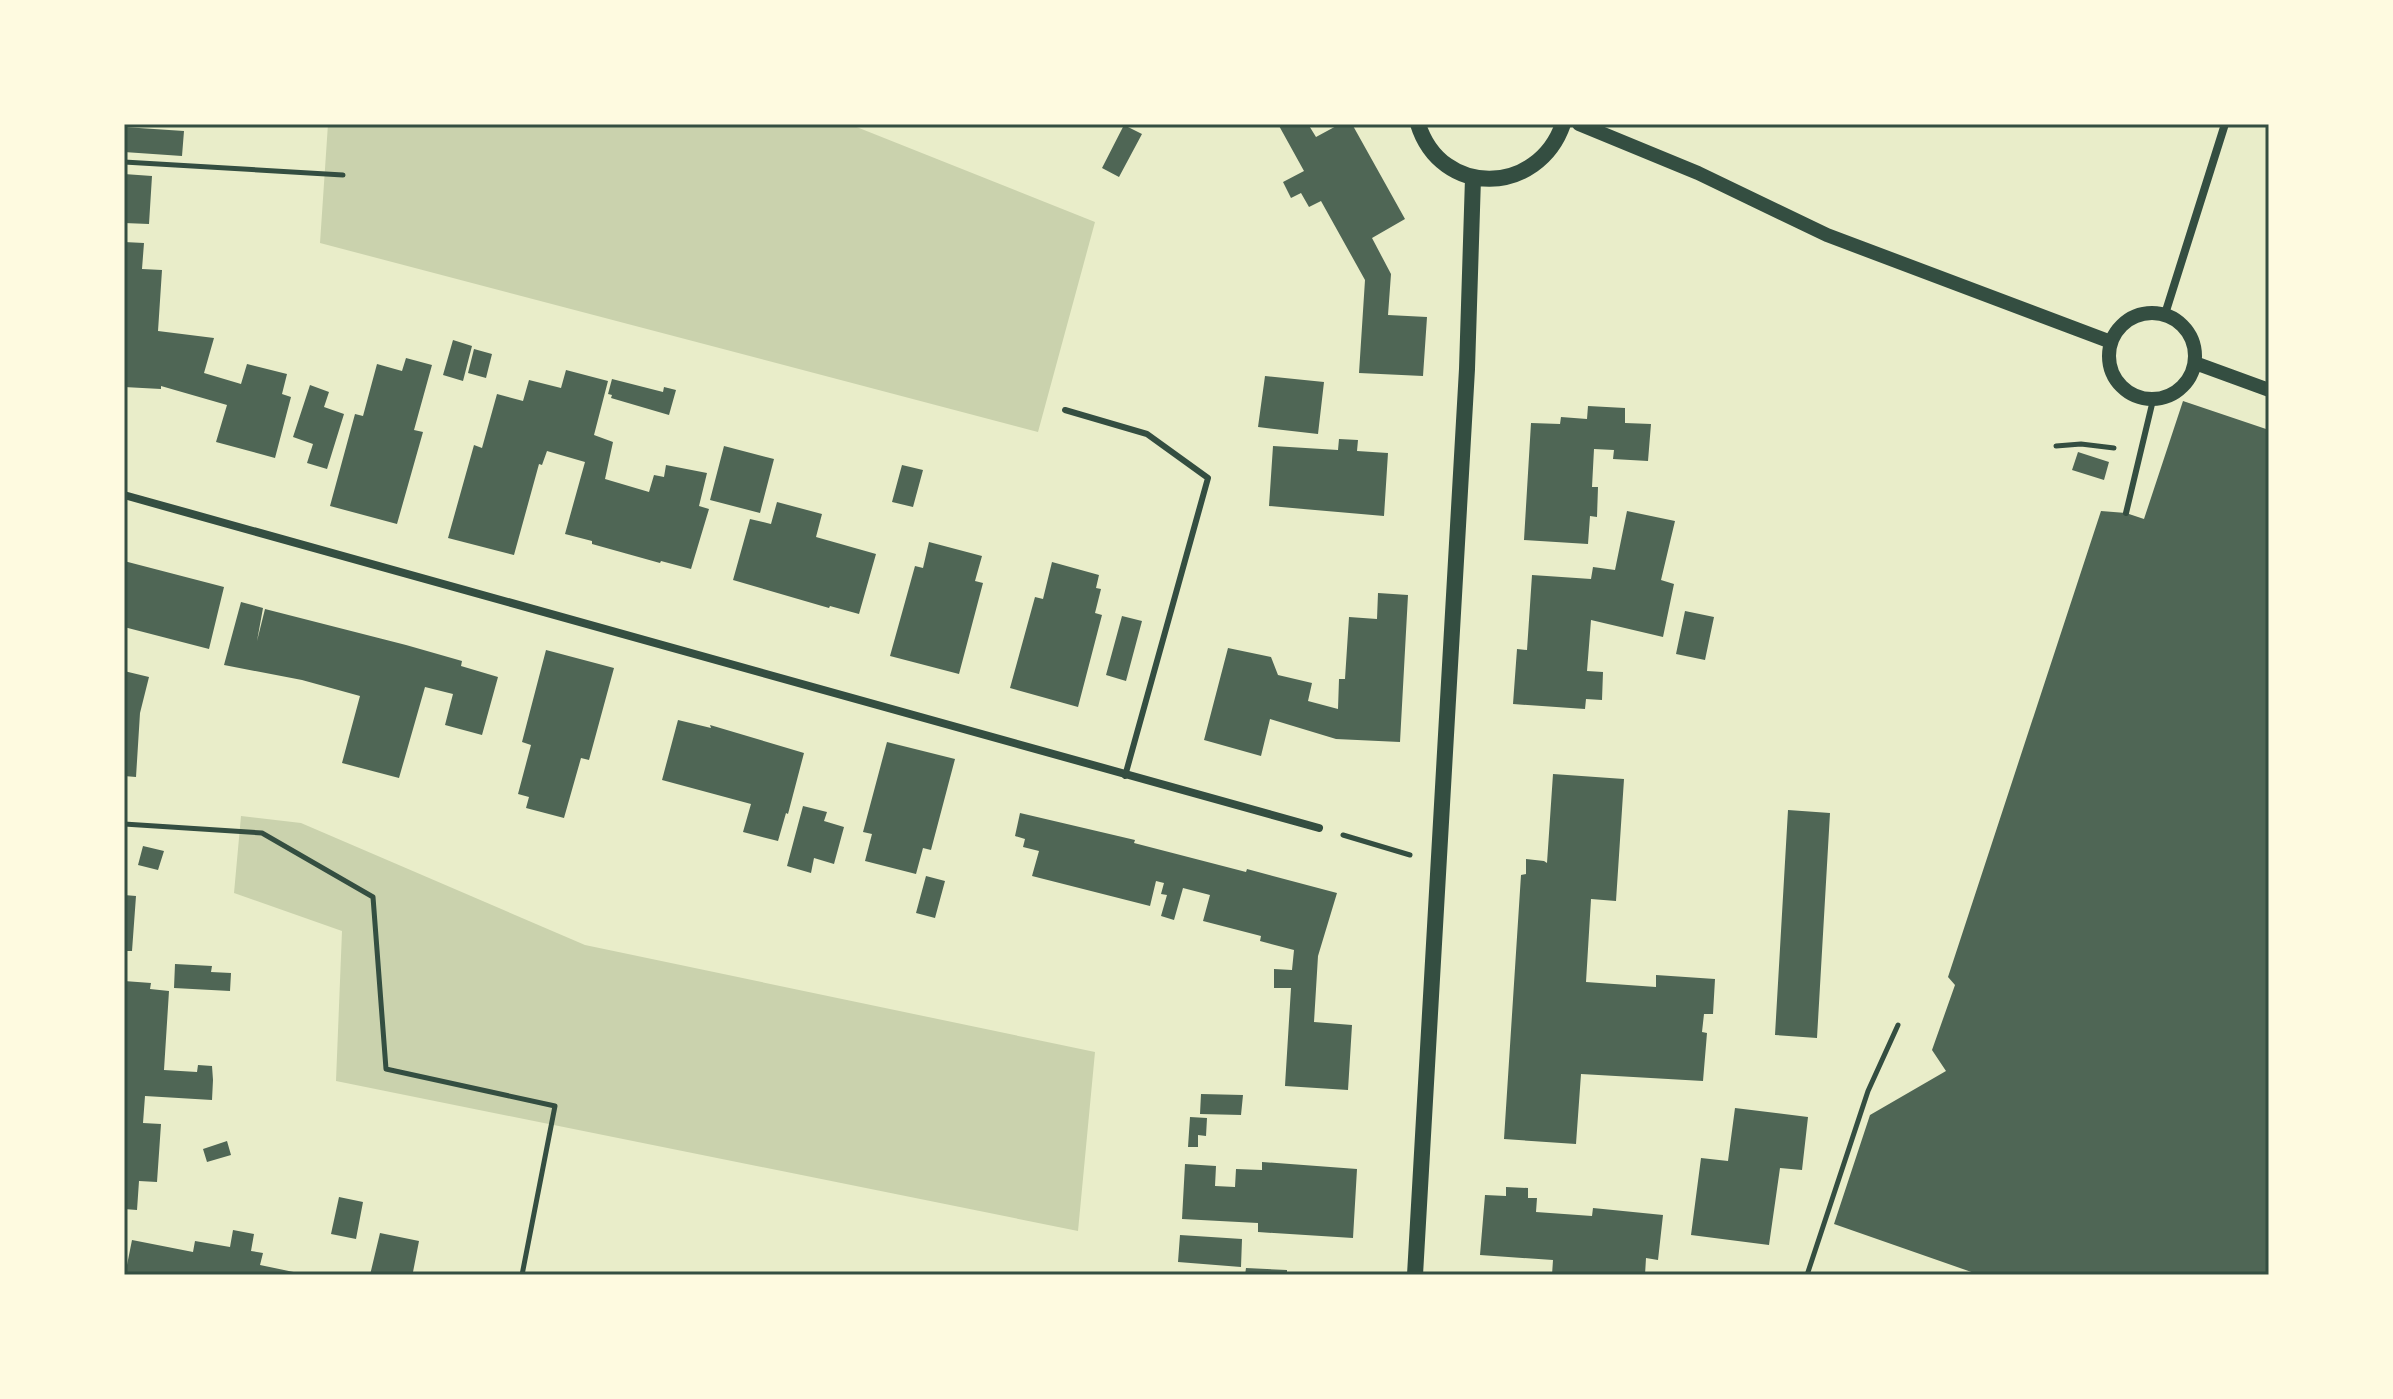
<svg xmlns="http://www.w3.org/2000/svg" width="2393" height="1399" viewBox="0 0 2393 1399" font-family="Lato,sans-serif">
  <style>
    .green { fill: #cad2ad }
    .building { fill: #4f6655 }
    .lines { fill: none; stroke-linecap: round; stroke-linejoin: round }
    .path { stroke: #344e41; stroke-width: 5 }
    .service { stroke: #344e41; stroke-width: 6 }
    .minor { stroke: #344e41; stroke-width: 8 }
    .tertiary { stroke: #344e41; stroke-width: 14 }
    .secondary { stroke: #344e41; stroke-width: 16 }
    .neatline { fill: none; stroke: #344e41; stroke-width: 3 }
  </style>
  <rect width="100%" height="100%" fill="#e9edc9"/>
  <!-- green -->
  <path class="green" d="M 328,124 L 849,124 L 1095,222 L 1038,432 L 320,243 Z
    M 241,816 L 301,823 L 585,945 L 1095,1052 L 1078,1231 L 336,1081 L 342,931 L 234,893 Z"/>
  <!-- building -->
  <path class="building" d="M 1278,124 L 1308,124 L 1316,137 L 1340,124 L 1352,124 L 1405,219 L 1372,238 L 1391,274 L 1388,315 L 1427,317 L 1423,376 L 1359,373 L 1365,280 L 1321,201 L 1309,207 L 1301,193 L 1291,198 L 1283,182 L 1304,171 Z
    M 1124,125 L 1142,134 L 1119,177 L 1102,168 Z
    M 124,127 L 184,131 L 182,156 L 124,152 Z
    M 124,174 L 152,176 L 149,224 L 124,223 Z
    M 124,242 L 144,243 L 142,269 L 162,270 L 158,331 L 214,338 L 204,373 L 241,384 L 247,364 L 287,374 L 282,394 L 291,397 L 275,458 L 216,442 L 227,405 L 161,386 L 161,389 L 124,387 Z
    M 453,340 L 472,346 L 463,381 L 443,375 Z
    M 474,349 L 492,354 L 486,378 L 468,373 Z
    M 406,358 L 432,365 L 414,430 L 423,432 L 397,524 L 330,506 L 355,414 L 363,416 L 377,364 L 402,371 Z
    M 566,370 L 608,381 L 594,435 L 613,442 L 605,479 L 649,492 L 654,475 L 664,477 L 666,465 L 707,473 L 699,506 L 709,509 L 691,569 L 661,561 L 660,563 L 592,544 L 592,541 L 565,534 L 585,462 L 547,451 L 542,465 L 539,464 L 514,555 L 448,538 L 474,445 L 482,448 L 497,394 L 523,401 L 529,380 L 561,388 Z
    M 1265,376 L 1324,382 L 1318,434 L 1258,427 Z
    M 612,379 L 663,392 L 664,387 L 676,390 L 669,415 L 611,398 L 612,395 L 608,394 Z
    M 310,385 L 329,392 L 324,407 L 344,414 L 327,469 L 307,463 L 313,444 L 293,437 Z
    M 2183,401 L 2269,430 L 2269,1275 L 1980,1275 L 1834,1224 L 1870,1115 L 1946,1071 L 1932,1050 L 1955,985 L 1948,977 L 2101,511 L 2126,513 L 2144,519 Z
    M 1588,406 L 1625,408 L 1625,423 L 1651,424 L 1648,461 L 1613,459 L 1614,450 L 1594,449 L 1592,487 L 1598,487 L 1597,517 L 1590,516 L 1588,544 L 1524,540 L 1531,423 L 1560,424 L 1561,417 L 1587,419 Z
    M 1339,439 L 1358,440 L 1357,451 L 1388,453 L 1384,516 L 1269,506 L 1273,446 L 1338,450 Z
    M 724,446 L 774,459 L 760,513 L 710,500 Z
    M 2078,452 L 2109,462 L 2104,480 L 2072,470 Z
    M 902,465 L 923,470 L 913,507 L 892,502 Z
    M 777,502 L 822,514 L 816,537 L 876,554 L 859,614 L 830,606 L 829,608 L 733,580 L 750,519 L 771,524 Z
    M 1627,511 L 1675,521 L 1661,580 L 1674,584 L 1663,637 L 1591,620 L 1587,671 L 1603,672 L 1602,700 L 1586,699 L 1585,709 L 1513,704 L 1517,649 L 1527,650 L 1532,575 L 1591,579 L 1593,567 L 1615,570 Z
    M 929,542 L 982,556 L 975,581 L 983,583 L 959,674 L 890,656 L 915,566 L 923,568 Z
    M 124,561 L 224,587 L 209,649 L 124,627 Z
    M 1052,562 L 1099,575 L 1096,588 L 1101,589 L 1095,613 L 1102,615 L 1078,707 L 1010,688 L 1035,597 L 1043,599 Z
    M 1378,593 L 1408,595 L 1400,742 L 1336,739 L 1270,719 L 1261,756 L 1204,740 L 1228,648 L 1271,657 L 1278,675 L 1312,683 L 1308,701 L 1338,709 L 1339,679 L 1345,679 L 1349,617 L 1377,619 Z
    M 241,602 L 263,608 L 257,641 L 265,609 L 406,645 L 462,661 L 461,666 L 498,677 L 482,735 L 445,725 L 453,694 L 425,687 L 399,778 L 342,763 L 360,696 L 302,680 L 224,665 Z
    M 1685,611 L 1714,617 L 1705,660 L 1676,654 Z
    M 1122,616 L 1142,621 L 1126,681 L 1106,675 Z
    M 546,650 L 614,668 L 589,760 L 581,758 L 564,818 L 526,808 L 529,797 L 518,794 L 531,745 L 522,742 Z
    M 124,671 L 149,677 L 140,713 L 136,777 L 124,776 Z
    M 678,720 L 711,728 L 710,725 L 804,753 L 788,814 L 786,813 L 778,841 L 743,832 L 751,804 L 662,780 Z
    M 887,742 L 955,759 L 931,850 L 923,848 L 916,874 L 865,861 L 872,834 L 863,832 Z
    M 1553,774 L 1624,779 L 1616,901 L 1591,899 L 1586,982 L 1656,987 L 1656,975 L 1715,979 L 1713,1014 L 1704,1014 L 1702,1032 L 1707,1033 L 1703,1081 L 1581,1074 L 1576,1144 L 1504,1139 L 1521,875 L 1526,874 L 1526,859 L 1544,861 L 1547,863 Z
    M 803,806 L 827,812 L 824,821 L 844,827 L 834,864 L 814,858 L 811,873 L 787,866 Z
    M 1788,810 L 1830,813 L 1817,1038 L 1775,1035 Z
    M 1020,813 L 1135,840 L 1134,843 L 1246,872 L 1247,869 L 1337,893 L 1318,956 L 1314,1022 L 1352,1025 L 1348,1090 L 1285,1086 L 1291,988 L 1274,988 L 1274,969 L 1292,970 L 1294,950 L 1260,941 L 1261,936 L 1203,921 L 1210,895 L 1183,888 L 1174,920 L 1161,916 L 1167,895 L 1161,894 L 1164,883 L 1156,881 L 1150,906 L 1032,876 L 1039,851 L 1023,847 L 1025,839 L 1015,836 Z
    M 143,846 L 164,851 L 158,870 L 138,865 Z
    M 926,876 L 945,881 L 935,918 L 916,913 Z
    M 124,895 L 136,896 L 132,951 L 124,951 Z
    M 175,964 L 212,966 L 211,972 L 231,973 L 230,991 L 174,988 Z
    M 124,981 L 151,983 L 150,989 L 169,991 L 164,1070 L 197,1072 L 198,1065 L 212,1066 L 213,1080 L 212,1100 L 145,1096 L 143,1123 L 161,1124 L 157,1182 L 139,1181 L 137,1210 L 124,1209 Z
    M 1201,1094 L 1243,1095 L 1241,1115 L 1200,1114 Z
    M 1735,1108 L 1808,1117 L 1802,1170 L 1780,1168 L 1769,1245 L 1691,1235 L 1701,1158 L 1728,1161 Z
    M 1190,1117 L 1207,1118 L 1206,1136 L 1198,1135 L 1198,1147 L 1188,1147 Z
    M 227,1141 L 231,1155 L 207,1162 L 203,1149 Z
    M 1262,1162 L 1357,1169 L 1353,1238 L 1258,1232 L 1258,1223 L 1182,1219 L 1185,1164 L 1216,1166 L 1215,1186 L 1235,1187 L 1236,1169 L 1262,1170 Z
    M 1506,1187 L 1528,1188 L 1528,1198 L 1537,1198 L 1536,1212 L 1592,1216 L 1593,1208 L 1663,1215 L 1658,1260 L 1646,1258 L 1645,1275 L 1552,1275 L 1553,1260 L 1480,1255 L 1485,1195 L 1506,1196 Z
    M 339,1197 L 363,1202 L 356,1239 L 331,1234 Z
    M 233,1230 L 254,1234 L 251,1251 L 263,1253 L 260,1265 L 308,1275 L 125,1275 L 132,1240 L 193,1252 L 195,1241 L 230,1247 Z
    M 380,1233 L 419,1241 L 413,1272 L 420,1275 L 370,1275 Z
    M 1180,1235 L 1242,1239 L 1241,1267 L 1178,1262 Z
    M 1246,1268 L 1287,1270 L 1287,1275 L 1245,1275 Z"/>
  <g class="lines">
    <!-- path -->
    <path class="path" d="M 124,162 L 343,175
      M 2056,446 L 2081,444 L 2114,448
      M 124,824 L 262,833 L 373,897 L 386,1069 L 555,1106 L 522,1275
      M 1343,835 L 1410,855
      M 1807,1275 L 1868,1091 L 1898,1025"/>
    <!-- service -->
    <path class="service" d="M 1065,410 L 1147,434 L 1208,478 L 1125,776
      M 2126,513 L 2153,400"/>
    <!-- minor -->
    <path class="minor" d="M 2165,314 L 2225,124
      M 124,495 L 1319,828"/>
    <!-- tertiary -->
    <path class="tertiary" d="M 1579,124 L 1698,173 L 1827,235 L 2111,342
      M2109 356a43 43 0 1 1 86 0a43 43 0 1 1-86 0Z
      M 2195,363 L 2269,390"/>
    <!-- secondary -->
    <path class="secondary" d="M 1418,124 C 1441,198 1538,196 1563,124
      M 1415,1275 L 1467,369 L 1473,178"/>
  </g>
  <!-- border -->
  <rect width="2393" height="1399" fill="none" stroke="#fefae0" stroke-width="252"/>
  <rect x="126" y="126" width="2141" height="1147" class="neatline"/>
</svg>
